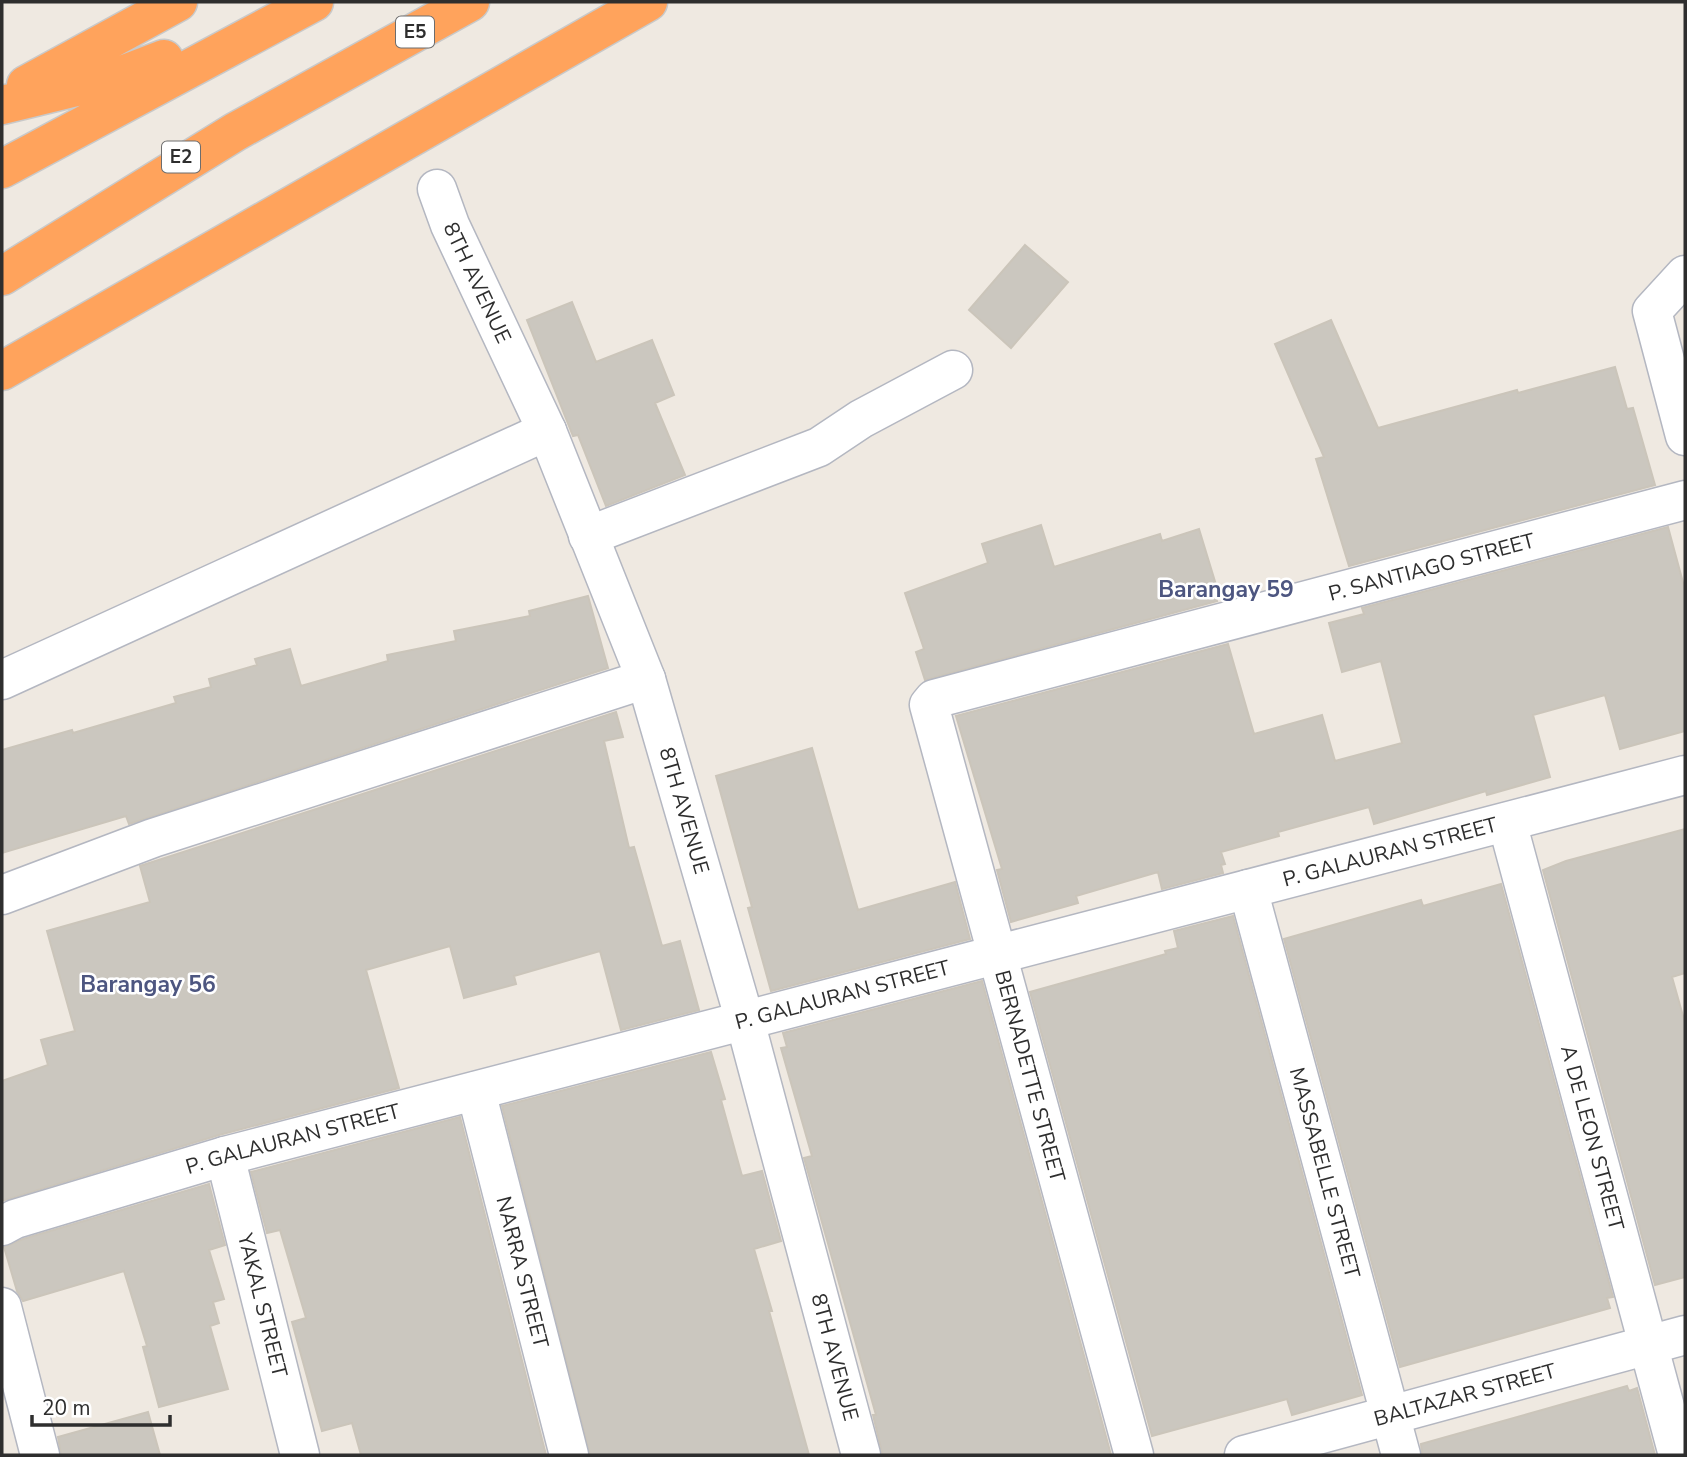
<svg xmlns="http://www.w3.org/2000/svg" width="1687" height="1457" viewBox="0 0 1687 1457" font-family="'Nunito Sans',sans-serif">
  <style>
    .building { fill: #cbc7bf; stroke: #cbc5ba; stroke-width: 2 }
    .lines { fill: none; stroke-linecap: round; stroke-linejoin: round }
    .minor-casing { stroke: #b4b7c1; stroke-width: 41 }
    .highway-casing { stroke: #c9c9c9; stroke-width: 41 }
    .minor { stroke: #fff; stroke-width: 38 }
    .highway { stroke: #ffa35c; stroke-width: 38 }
    .labels { text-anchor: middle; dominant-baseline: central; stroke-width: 5; stroke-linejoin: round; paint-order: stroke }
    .shield { fill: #fff; stroke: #6d6d6d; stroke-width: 2 }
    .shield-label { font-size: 19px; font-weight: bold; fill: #2e2e2e }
    .street-label { font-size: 21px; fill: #2e2e2e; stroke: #fff }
    .neighbourhood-label { font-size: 23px; font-weight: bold; fill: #4d5680; stroke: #fff }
  </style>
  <rect width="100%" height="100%" fill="#efe9e1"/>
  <!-- building -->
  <path class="building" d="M 1025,245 L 1068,282 L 1011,348 L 969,310 Z
    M 572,302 L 596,362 L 652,340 L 674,395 L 655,403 L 685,475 L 606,506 L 578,435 L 573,436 L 527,320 Z
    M 1331,320 L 1378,428 L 1517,390 L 1518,393 L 1615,367 L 1627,409 L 1633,408 L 1655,485 L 1349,566 L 1316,459 L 1324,457 L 1275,344 Z
    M 1041,525 L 1054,567 L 1160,534 L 1162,541 L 1199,529 L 1217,588 L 1213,589 L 1217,601 L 925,680 L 916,652 L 924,649 L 905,593 L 988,563 L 982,544 Z
    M 1668,527 L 1685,590 L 1685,731 L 1620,749 L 1605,695 L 1533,715 L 1550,777 L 1487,795 L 1486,791 L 1374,824 L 1369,807 L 1278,832 L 1279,836 L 1221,852 L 1225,864 L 1221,865 L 1223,873 L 1162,889 L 1158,872 L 1076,896 L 1078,903 L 1011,922 L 997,870 L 1002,869 L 956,716 L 1228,644 L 1254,734 L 1322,715 L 1335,761 L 1402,743 L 1381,661 L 1342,672 L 1329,623 L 1364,614 L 1362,608 Z
    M 588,596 L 608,668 L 129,824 L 126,816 L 2,853 L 2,750 L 72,730 L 73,733 L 176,703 L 174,697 L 211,687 L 209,679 L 257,665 L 255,659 L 290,649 L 301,686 L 388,661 L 387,655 L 456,641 L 454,631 L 530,616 L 529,611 Z
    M 616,712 L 623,737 L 604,741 L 629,848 L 634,847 L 662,946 L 680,941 L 699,1010 L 621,1030 L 600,951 L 514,976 L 516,984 L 464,998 L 450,946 L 366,970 L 399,1088 L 219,1135 L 2,1201 L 2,1081 L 48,1065 L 41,1040 L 75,1031 L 47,931 L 150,902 L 140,866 Z
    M 812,748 L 858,910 L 955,882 L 970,939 L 771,991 L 748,908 L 752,907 L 716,776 Z
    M 1685,829 L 1685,973 L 1672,977 L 1685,1023 L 1685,1277 L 1655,1285 L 1543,870 L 1566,861 Z
    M 1501,884 L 1613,1297 L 1607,1298 L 1610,1308 L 1400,1367 L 1284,939 L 1421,900 L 1423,906 Z
    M 1233,916 L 1362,1395 L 1292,1415 L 1287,1399 L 1152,1436 L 1030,992 L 1166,954 L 1165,951 L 1178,948 L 1174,931 Z
    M 982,981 L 1111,1455 L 883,1455 L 882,1453 L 873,1415 L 876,1415 L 804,1158 L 812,1156 L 781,1048 L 787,1047 L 783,1033 Z
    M 711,1052 L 725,1099 L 721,1100 L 742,1176 L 762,1171 L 781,1241 L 754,1249 L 772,1311 L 769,1311 L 809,1455 L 590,1455 L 502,1106 Z
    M 460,1117 L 546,1455 L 361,1455 L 352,1423 L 322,1431 L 292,1322 L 306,1318 L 280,1230 L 267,1233 L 251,1172 Z
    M 209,1184 L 225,1245 L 209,1250 L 224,1299 L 213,1302 L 219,1323 L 210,1326 L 228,1389 L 159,1407 L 143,1347 L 147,1346 L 124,1271 L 23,1301 L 17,1291 L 4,1247 L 23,1239 Z
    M 1627,1386 L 1629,1391 L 1637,1388 L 1655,1455 L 1422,1455 L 1421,1444 Z
    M 148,1412 L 160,1455 L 61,1455 L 58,1437 Z"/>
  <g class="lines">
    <defs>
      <g id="minor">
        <path id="s1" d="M 437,189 L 450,225 L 547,431 L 646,679 L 745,1021 L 861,1455"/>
        <path d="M 1685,275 L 1652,311 L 1685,436"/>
        <path d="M 588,536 L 819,447 L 861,419 L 953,370"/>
        <path d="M 2,680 L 547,431"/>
        <path id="s2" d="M 1507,822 L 1678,1455"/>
        <path id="s3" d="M 1248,889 L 1401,1455"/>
        <path d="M 2,895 L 153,838 L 646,679"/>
        <path id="s4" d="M 476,1091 L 569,1455"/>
        <path id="s5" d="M 225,1156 L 300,1455"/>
        <path id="s6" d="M 2,1226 L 15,1219 L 225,1156 L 1685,775"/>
        <path d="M 2,1307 L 40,1455"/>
        <path id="s7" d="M 1134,1455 L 929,705 L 934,699 L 1685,500"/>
        <path id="s8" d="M 1244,1455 L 1685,1335"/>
      </g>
      <path id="highway" d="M 26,85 L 178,2
        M 2,105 L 117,77 L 164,59
        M 2,169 L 314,2
        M 2,276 L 235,132 L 470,2
        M 2,371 L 648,2"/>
    </defs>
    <!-- minor casing -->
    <use href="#minor" class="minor-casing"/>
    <!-- highway casing -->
    <use href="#highway" class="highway-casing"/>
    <!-- minor -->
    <use href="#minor" class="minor"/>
    <!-- highway -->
    <use href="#highway" class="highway"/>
  </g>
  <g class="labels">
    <!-- shield labels -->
    <g class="shield">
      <rect x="396" y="16.5" width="38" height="31" rx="5"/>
      <rect x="162" y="141.5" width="38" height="31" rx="5"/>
    </g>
    <g class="shield-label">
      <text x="415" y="32">E5</text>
      <text x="181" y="157">E2</text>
    </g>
    <!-- street labels -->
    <g class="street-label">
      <text stroke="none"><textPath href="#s1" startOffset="102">8TH AVENUE</textPath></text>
      <text stroke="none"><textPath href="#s7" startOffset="1300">P. SANTIAGO STREET</textPath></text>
      <text stroke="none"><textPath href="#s1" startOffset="670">8TH AVENUE</textPath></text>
      <text stroke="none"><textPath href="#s6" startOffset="1438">P. GALAURAN STREET</textPath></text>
      <text stroke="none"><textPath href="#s6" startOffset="872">P. GALAURAN STREET</textPath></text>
      <text transform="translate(1030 1076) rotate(75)">BERNADETTE STREET</text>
      <text stroke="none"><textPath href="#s2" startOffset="327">A DE LEON STREET</textPath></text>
      <text stroke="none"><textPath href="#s6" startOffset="304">P. GALAURAN STREET</textPath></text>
      <text stroke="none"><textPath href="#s3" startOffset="294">MASSABELLE STREET</textPath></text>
      <text stroke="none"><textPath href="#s4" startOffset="187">NARRA STREET</textPath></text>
      <text stroke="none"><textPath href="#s5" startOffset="154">YAKAL STREET</textPath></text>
      <text stroke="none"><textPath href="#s1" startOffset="1237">8TH AVENUE</textPath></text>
      <text stroke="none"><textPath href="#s8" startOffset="229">BALTAZAR STREET</textPath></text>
    </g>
    <!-- neighbourhood labels -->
    <g class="neighbourhood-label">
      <text x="1226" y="589">Barangay 59</text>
      <text x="148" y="984">Barangay 56</text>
    </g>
  </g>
  <!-- border -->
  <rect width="1687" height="1457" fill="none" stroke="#2e2e2e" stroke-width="7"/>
  <!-- scale -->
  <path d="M32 1415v10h138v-10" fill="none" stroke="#2e2e2e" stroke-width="3.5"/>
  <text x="42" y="1415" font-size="21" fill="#2e2e2e" stroke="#ffffff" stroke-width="5" paint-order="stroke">20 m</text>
</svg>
